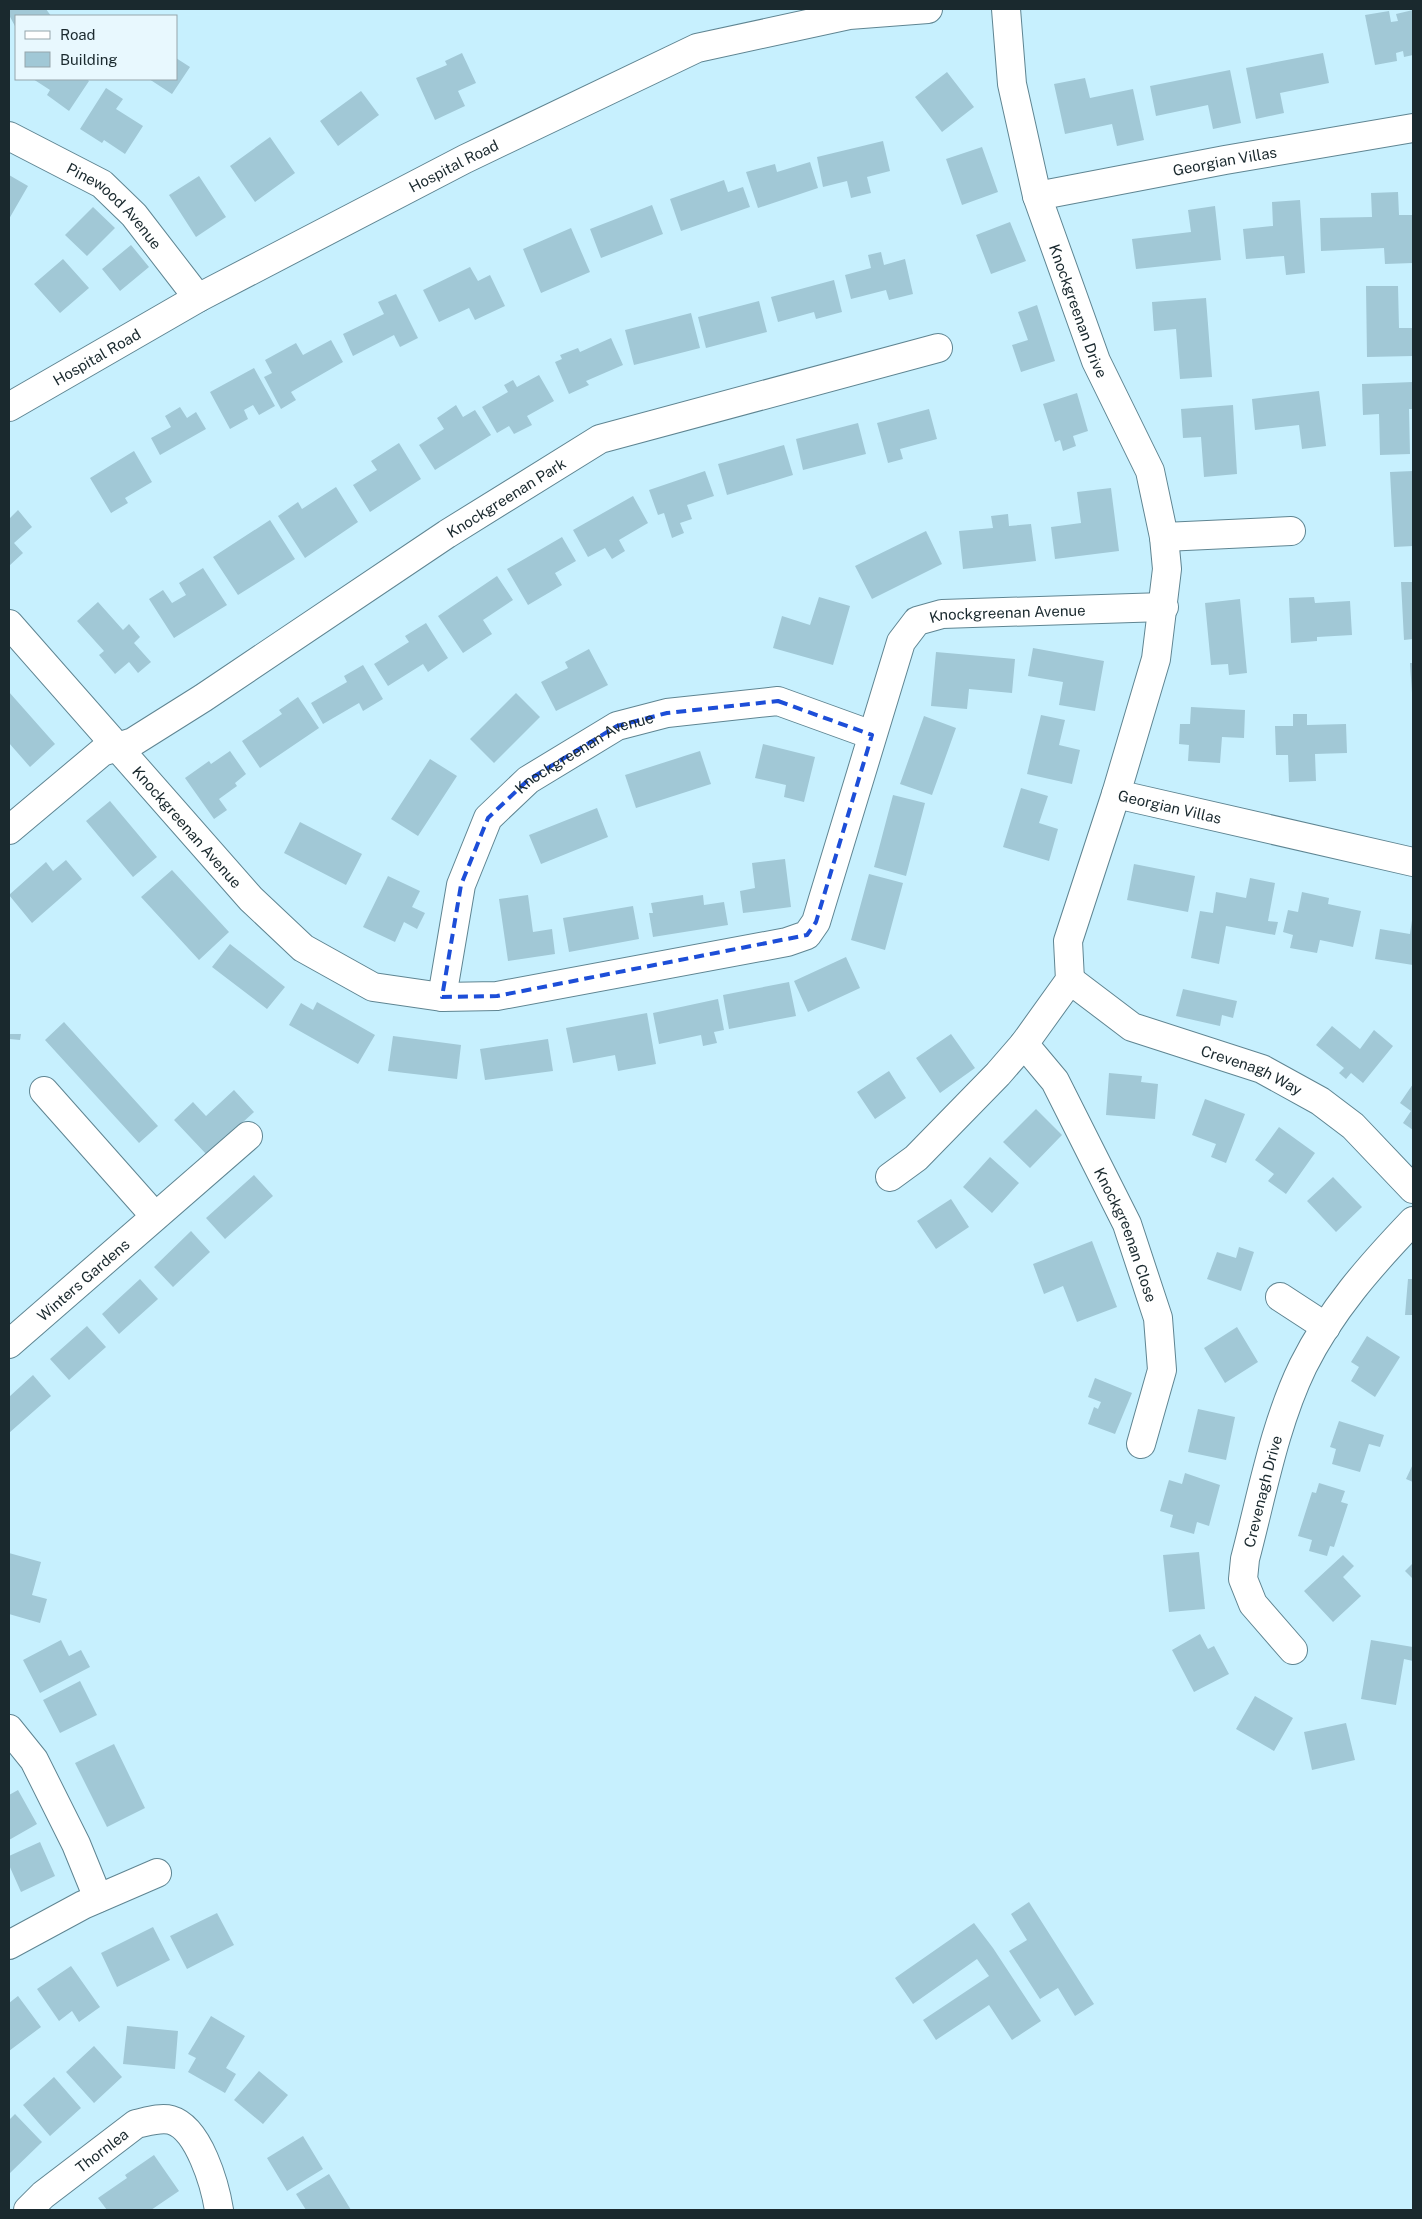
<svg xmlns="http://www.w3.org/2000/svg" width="1422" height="2219" viewBox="0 0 1422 2219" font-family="'Public Sans',sans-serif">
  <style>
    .building { fill: #a1c8d6 }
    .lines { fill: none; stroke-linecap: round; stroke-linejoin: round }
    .street-casing { stroke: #5f8592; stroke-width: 30 }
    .secondary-casing { stroke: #5f8592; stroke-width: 30 }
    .street { stroke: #fff; stroke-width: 28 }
    .secondary { stroke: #fff; stroke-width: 28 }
    .marked { fill: none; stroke: #1d4ed8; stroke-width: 4; stroke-dasharray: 10 6; stroke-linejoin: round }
    .labels { text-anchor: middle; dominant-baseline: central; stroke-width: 4; stroke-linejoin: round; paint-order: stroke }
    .street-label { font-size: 15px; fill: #1a292e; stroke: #e8f8fe }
  </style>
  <rect width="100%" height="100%" fill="#c7f0fe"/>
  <!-- building -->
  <path class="building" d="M 9,9 L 46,9 L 51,16 L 16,16 L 16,28 L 9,15 Z
    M 1413,10 L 1413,55 L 1404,57 L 1403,51 L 1396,53 L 1397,61 L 1375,65 L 1365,15 L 1389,11 L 1391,22 L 1398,21 L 1396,14 Z
    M 462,53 L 476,83 L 458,91 L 465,106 L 435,120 L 416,78 L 447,65 L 445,61 Z
    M 1323,53 L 1329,83 L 1280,93 L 1284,113 L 1256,119 L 1246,68 Z
    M 176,58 L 190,67 L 172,94 L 149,79 L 176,79 Z
    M 1230,70 L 1241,123 L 1213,129 L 1208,105 L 1156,116 L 1150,86 Z
    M 947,72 L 974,107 L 942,132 L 915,97 Z
    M 1085,78 L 1090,98 L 1133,89 L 1144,140 L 1117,146 L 1112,124 L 1065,134 L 1054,84 Z
    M 33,79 L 87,79 L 89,81 L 69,111 L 47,95 L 50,90 Z
    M 106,88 L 123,99 L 116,109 L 143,126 L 125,154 L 104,140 L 102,143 L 80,129 Z
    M 361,91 L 379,115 L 338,146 L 320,121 Z
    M 270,137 L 295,173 L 255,202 L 230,166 Z
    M 883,141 L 890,171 L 867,177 L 871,193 L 851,198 L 847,181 L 823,187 L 817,157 Z
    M 982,147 L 998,192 L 962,205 L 946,159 Z
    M 810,162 L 818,188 L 758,208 L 746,172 L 775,164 L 777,172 Z
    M 9,175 L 28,186 L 9,219 Z
    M 199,176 L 226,217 L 196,237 L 169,195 Z
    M 724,180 L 728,192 L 743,187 L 750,207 L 681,231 L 670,199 Z
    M 1398,192 L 1399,215 L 1413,215 L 1413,263 L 1385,264 L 1384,248 L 1321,251 L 1320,218 L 1372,217 L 1371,193 Z
    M 1300,200 L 1305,273 L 1286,275 L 1284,256 L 1246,259 L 1243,229 L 1273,226 L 1272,202 Z
    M 652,205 L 663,234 L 601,258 L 590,229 Z
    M 1215,206 L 1221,260 L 1136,269 L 1132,239 L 1191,232 L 1188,210 Z
    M 93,207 L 115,228 L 87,256 L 65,235 Z
    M 1010,222 L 1026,261 L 991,274 L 976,235 Z
    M 571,228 L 590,272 L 541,293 L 523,249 Z
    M 131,245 L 149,267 L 120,291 L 102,269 Z
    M 881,252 L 884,265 L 905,259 L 913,294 L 889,300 L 886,290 L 851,299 L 845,275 L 871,268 L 868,255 Z
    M 63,259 L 89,288 L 60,313 L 34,284 Z
    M 470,267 L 478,281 L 490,275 L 505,306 L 475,320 L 469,308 L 439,322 L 423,290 Z
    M 834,280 L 842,312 L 816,319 L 814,312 L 778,322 L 771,297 Z
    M 1366,286 L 1398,286 L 1399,328 L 1413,328 L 1413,356 L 1367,357 Z
    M 396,294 L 418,338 L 400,347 L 394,335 L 353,356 L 343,334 L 384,314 L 378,302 Z
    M 1206,298 L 1212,377 L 1180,379 L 1176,329 L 1154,331 L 1152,302 Z
    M 759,301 L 767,332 L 706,348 L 698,317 Z
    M 1037,305 L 1055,361 L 1021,372 L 1012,345 L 1028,340 L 1018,312 Z
    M 691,313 L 700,348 L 634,365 L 625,330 Z
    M 611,338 L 623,365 L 586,381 L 589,385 L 569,394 L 555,362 L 562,359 L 560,355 L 578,348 L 580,352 Z
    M 331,340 L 343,362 L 291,392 L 296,400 L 281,409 L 264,377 L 272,373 L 265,360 L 296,343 L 303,355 Z
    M 254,368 L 275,406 L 259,415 L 253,405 L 244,410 L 248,419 L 230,429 L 210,392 Z
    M 539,375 L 554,401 L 527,416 L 532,425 L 514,434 L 509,426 L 497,433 L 482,407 L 508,392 L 504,385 L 513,380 L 517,387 Z
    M 1413,382 L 1413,409 L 1409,409 L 1410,454 L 1380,455 L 1379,414 L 1363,415 L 1362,384 Z
    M 1319,391 L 1326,446 L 1302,449 L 1299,425 L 1255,430 L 1252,399 Z
    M 1077,393 L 1088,431 L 1073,436 L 1076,446 L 1063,451 L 1060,440 L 1055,442 L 1043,404 Z
    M 456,405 L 463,417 L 475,410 L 491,435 L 435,470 L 419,445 L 444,429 L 437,418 Z
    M 1233,405 L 1237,474 L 1204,477 L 1201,437 L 1183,438 L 1181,409 Z
    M 180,407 L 187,418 L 196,412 L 206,429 L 160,455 L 151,438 L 171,427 L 165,416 Z
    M 929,409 L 937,439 L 900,449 L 903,459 L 888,463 L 877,423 Z
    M 858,423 L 866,454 L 803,470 L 796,439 Z
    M 399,443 L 421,479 L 370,512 L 353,485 L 377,470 L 371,461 Z
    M 784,445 L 793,475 L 727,495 L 718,464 Z
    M 134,451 L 152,482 L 125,498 L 128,503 L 111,513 L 90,478 Z
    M 705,471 L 714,496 L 687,505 L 692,519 L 680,523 L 684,533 L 672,538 L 664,513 L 658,515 L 649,490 Z
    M 1413,471 L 1413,546 L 1394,547 L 1390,472 Z
    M 336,487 L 358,522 L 305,558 L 278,516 L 298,502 L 302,509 Z
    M 1111,488 L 1119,551 L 1055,559 L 1051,527 L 1081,523 L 1077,492 Z
    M 633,496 L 648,523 L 619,540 L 625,551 L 612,559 L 605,548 L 588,557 L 573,530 Z
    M 18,510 L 32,527 L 14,543 L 23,553 L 9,566 L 9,519 Z
    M 1008,514 L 1009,526 L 1031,524 L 1036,561 L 963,569 L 959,531 L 993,528 L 991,516 Z
    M 270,520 L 295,559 L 238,595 L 213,557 Z
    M 926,531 L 942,564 L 872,599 L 855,566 Z
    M 562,537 L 576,561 L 555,573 L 562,585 L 528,605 L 507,569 Z
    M 203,568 L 227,605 L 174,638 L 149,599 L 163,590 L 172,603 L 186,595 L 179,583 Z
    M 497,576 L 513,600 L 483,620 L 492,634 L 463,653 L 438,616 Z
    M 1401,582 L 1413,582 L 1413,639 L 1404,640 Z
    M 819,597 L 850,606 L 833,665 L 773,648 L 782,616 L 810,625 Z
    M 1314,597 L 1315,603 L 1350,601 L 1352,635 L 1317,637 L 1317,641 L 1291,643 L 1289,598 Z
    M 1240,599 L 1247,673 L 1229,675 L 1228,664 L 1211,665 L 1205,603 Z
    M 98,602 L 123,630 L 129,624 L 140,637 L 134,643 L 151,662 L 138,673 L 129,662 L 115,674 L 99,655 L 104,651 L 77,621 Z
    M 426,623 L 448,658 L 428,672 L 423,664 L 388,686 L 374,664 L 409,642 L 405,636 Z
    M 1033,648 L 1104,661 L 1095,711 L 1059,705 L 1063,682 L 1028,676 Z
    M 589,649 L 608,685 L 556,711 L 541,682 L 568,668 L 565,662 Z
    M 936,652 L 1015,659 L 1012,693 L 969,689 L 967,709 L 931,706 Z
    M 1410,663 L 1413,663 L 1413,693 L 1412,693 Z
    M 363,665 L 383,699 L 363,711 L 359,703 L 323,724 L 311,703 L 347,682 L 344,676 Z
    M 9,692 L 55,744 L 30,767 L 9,743 Z
    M 516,693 L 540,717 L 494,763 L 470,739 Z
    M 298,697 L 319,728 L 260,768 L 242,741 L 282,714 L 279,710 Z
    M 1191,707 L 1245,710 L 1244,738 L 1222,737 L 1220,763 L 1188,761 L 1189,745 L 1179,744 L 1180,724 L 1190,724 Z
    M 1293,714 L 1307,714 L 1307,725 L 1346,724 L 1347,753 L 1315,754 L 1316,781 L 1289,782 L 1288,755 L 1276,755 L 1275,726 L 1293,726 Z
    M 1041,715 L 1065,720 L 1059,745 L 1080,750 L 1072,784 L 1027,774 Z
    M 924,716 L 956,728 L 932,795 L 900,784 Z
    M 763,744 L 815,757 L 804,802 L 784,797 L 786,785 L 755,778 Z
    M 230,751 L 246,774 L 235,783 L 237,786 L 219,799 L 227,810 L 214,819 L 185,778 L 209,761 L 211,764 Z
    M 700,751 L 711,784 L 636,808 L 625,775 Z
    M 430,759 L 457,776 L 418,836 L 391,819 Z
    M 1021,788 L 1048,796 L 1039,823 L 1058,829 L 1049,861 L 1003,847 Z
    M 893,795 L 925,803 L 906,876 L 874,867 Z
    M 110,801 L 157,857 L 133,877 L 86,821 Z
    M 597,808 L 608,837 L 541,864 L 529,835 Z
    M 300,822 L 362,854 L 346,885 L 284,853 Z
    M 785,859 L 791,907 L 743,913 L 740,891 L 755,888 L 752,863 Z
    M 66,860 L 82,879 L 32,923 L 9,895 L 46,862 L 53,871 Z
    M 1134,864 L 1195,876 L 1188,912 L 1127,900 Z
    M 172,870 L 229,932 L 199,960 L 141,897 Z
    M 869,874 L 903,883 L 885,950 L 851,940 Z
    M 388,876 L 420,891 L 412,907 L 425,913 L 417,929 L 404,922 L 395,942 L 363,927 Z
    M 1250,878 L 1275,883 L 1268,921 L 1278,922 L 1275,935 L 1226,926 L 1219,964 L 1191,958 L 1200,911 L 1213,913 L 1216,892 L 1246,898 Z
    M 1302,892 L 1329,898 L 1328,904 L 1361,911 L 1353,947 L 1320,940 L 1317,953 L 1290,948 L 1293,935 L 1283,932 L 1288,910 L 1298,912 Z
    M 528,895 L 533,932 L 552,929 L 555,954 L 508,961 L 499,899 Z
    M 703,895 L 704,905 L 724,902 L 728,925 L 653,937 L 649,913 L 653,913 L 651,903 Z
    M 633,906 L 639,939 L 569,952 L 563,918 Z
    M 1412,920 L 1413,965 L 1375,959 L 1380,929 L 1410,934 Z
    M 230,944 L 285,987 L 267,1009 L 212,967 Z
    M 846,957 L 860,988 L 808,1012 L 794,981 Z
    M 789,982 L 796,1016 L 729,1029 L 723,995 Z
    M 1183,989 L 1237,1001 L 1233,1018 L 1222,1015 L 1220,1026 L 1176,1016 Z
    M 718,999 L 724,1030 L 714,1032 L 717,1043 L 703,1046 L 701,1035 L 659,1044 L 653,1013 Z
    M 317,1002 L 375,1035 L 358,1064 L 289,1025 L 301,1003 L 313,1010 Z
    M 647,1013 L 656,1064 L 618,1071 L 615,1055 L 573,1063 L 566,1028 Z
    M 64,1022 L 158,1126 L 139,1143 L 45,1040 Z
    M 1332,1026 L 1360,1049 L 1374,1030 L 1393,1046 L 1363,1083 L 1351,1073 L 1346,1079 L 1339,1073 L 1344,1068 L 1316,1045 Z
    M 9,1034 L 21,1034 L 20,1040 L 9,1039 Z
    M 951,1034 L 975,1068 L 940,1093 L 916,1058 Z
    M 393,1036 L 461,1045 L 457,1079 L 388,1071 Z
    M 548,1039 L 553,1071 L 485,1080 L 480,1049 Z
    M 889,1071 L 906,1098 L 875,1119 L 857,1092 Z
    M 1109,1073 L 1142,1076 L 1141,1082 L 1158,1084 L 1155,1119 L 1106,1115 Z
    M 1413,1084 L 1413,1130 L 1403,1123 L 1411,1111 L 1400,1103 Z
    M 234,1090 L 254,1112 L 207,1155 L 174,1120 L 193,1102 L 206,1116 Z
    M 1205,1099 L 1245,1114 L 1226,1163 L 1211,1157 L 1216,1144 L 1192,1135 Z
    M 1036,1109 L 1062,1135 L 1030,1168 L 1003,1142 Z
    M 1279,1127 L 1315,1153 L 1286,1194 L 1268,1181 L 1274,1174 L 1255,1160 Z
    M 990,1157 L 1019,1183 L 992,1213 L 963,1187 Z
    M 254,1175 L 273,1196 L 225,1239 L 206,1218 Z
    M 1333,1177 L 1362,1207 L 1336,1232 L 1307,1201 Z
    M 951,1199 L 969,1227 L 936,1249 L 917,1221 Z
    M 191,1231 L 210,1252 L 173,1287 L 154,1267 Z
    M 1092,1241 L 1117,1307 L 1077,1322 L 1063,1286 L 1044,1294 L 1033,1264 Z
    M 1239,1247 L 1254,1252 L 1241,1291 L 1207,1279 L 1217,1252 L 1236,1258 Z
    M 140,1279 L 158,1299 L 119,1334 L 102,1314 Z
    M 1408,1279 L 1413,1279 L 1413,1315 L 1405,1315 Z
    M 87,1326 L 106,1347 L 69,1380 L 50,1359 Z
    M 1237,1327 L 1258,1362 L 1225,1383 L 1204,1348 Z
    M 1367,1336 L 1400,1357 L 1375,1397 L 1351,1381 L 1359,1367 L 1351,1362 Z
    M 33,1375 L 51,1396 L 9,1433 L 9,1397 Z
    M 1095,1378 L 1132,1393 L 1115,1434 L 1088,1424 L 1094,1407 L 1098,1409 L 1101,1402 L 1088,1397 Z
    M 1198,1409 L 1235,1417 L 1226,1460 L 1188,1452 Z
    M 1339,1421 L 1384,1435 L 1380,1447 L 1369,1444 L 1360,1472 L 1332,1464 L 1336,1449 L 1330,1447 Z
    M 1413,1464 L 1413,1482 L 1406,1479 Z
    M 1185,1473 L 1220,1485 L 1209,1526 L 1197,1522 L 1194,1534 L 1170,1527 L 1173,1515 L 1160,1511 L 1169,1480 L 1182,1484 Z
    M 1319,1483 L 1345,1491 L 1341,1502 L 1348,1504 L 1334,1547 L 1330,1546 L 1327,1556 L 1309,1551 L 1312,1540 L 1298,1536 L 1312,1492 L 1316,1493 Z
    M 1199,1552 L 1205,1609 L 1169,1612 L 1163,1555 Z
    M 9,1553 L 41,1562 L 32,1595 L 47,1599 L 40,1623 L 9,1614 Z
    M 1343,1555 L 1354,1566 L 1343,1577 L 1361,1596 L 1333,1622 L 1304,1591 Z
    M 1413,1563 L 1413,1579 L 1405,1571 Z
    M 1200,1634 L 1208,1649 L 1214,1646 L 1229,1674 L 1194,1692 L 1172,1650 Z
    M 61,1640 L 69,1656 L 81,1650 L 90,1667 L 40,1693 L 23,1660 Z
    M 1371,1640 L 1413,1647 L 1413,1661 L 1404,1659 L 1396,1705 L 1361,1699 Z
    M 80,1681 L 97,1715 L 60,1733 L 43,1700 Z
    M 1255,1696 L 1293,1718 L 1274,1751 L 1236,1729 Z
    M 1346,1723 L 1355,1760 L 1312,1770 L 1304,1732 Z
    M 114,1744 L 145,1808 L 107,1827 L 75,1763 Z
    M 18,1790 L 37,1824 L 9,1840 L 9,1795 Z
    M 40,1842 L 55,1876 L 21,1892 L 9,1865 L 9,1856 Z
    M 1029,1902 L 1094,2004 L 1075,2016 L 1058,1988 L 1040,1999 L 1009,1951 L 1027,1940 L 1011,1914 Z
    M 217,1913 L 234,1945 L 187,1969 L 170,1936 Z
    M 974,1923 L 993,1948 L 1041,2021 L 1012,2040 L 989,2005 L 936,2040 L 923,2020 L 989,1976 L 977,1959 L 913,2004 L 895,1978 Z
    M 153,1927 L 170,1960 L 117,1987 L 101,1953 Z
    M 71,1966 L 100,2007 L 79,2022 L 72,2011 L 59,2021 L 37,1989 Z
    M 18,1996 L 41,2027 L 9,2051 L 9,2003 Z
    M 211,2016 L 245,2036 L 226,2068 L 236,2074 L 225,2093 L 188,2072 L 196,2058 L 188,2054 Z
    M 127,2026 L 178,2031 L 175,2069 L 123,2064 Z
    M 94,2046 L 122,2077 L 94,2103 L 66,2072 Z
    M 259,2071 L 288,2095 L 263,2124 L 234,2100 Z
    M 54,2077 L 81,2108 L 50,2136 L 23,2105 Z
    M 15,2114 L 42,2142 L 9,2174 L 9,2120 Z
    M 303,2136 L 323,2169 L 287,2191 L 267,2158 Z
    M 154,2155 L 179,2191 L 151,2210 L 107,2210 L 98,2198 L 127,2178 L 125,2175 Z
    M 329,2174 L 351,2210 L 306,2210 L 296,2194 Z"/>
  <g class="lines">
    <defs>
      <g id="street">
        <path id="s1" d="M 1006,9 L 1012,84 L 1037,196 L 1096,361 L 1150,471 L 1164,537 L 1167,569 L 1156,659 L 1116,794 L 1413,862"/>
        <path id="s2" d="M 9,136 L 102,184 L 134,215 L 198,298"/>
        <path id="s3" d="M 1037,196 L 1225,160 L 1413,128"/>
        <path d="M 1164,537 L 1291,531"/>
        <path id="s4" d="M 9,624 L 251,899 L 303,948 L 373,987 L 442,997 L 497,996 L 787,942 L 807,935 L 816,922 L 901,642 L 917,621 L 942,614 L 1164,607"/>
        <path id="s5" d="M 9,830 L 102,752 L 133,742 L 203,698 L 447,534 L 600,439 L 938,348"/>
        <path id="s6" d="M 1070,980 L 1132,1027 L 1262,1069 L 1320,1101 L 1353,1126 L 1413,1189"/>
        <path id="s7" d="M 442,997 L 461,885 L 488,818 L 528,780 L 617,726 L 667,713 L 778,701 L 872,735"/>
        <path id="s8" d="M 1024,1044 L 1055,1081 L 1127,1224 L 1158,1318 L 1162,1370 L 1141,1444"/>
        <path d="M 44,1091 L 154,1215"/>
        <path d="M 890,1177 L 916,1158 L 998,1074 L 1024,1044 L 1070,980 L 1068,941 L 1116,794"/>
        <path d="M 1280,1297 L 1326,1327"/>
        <path id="s9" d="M 9,1344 L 248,1136"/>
        <path id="s10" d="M 1293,1650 L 1253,1604 L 1243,1579 L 1245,1559 C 1262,1495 1274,1426 1303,1366 C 1331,1310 1370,1266 1413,1221"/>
        <path d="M 9,1729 L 34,1760 L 76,1844 L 98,1898"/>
        <path d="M 9,1945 L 83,1905 L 157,1873"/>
        <path id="s11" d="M 28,2210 L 43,2195 L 136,2124 C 146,2122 160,2117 171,2120 C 199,2128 215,2185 219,2210"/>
      </g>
      <g id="secondary">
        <path id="s12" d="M 9,407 L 198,298 L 465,159 L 697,48 L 849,15 L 928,9"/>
      </g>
    </defs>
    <!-- street casing -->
    <use href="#street" class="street-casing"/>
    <!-- secondary casing -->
    <use href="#secondary" class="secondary-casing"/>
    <!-- street -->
    <use href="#street" class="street"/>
    <!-- secondary -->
    <use href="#secondary" class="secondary"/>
  </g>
  <!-- marked area -->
  <path class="marked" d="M 778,701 L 872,735 L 816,922 L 807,935 L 497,996 L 442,997 L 461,885 L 488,818 L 528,780 L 617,726 L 667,713 Z"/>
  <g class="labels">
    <!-- street labels -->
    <g class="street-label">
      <text stroke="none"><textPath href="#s3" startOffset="191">Georgian Villas</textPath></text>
      <text stroke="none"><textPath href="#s12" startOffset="506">Hospital Road</textPath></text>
      <text stroke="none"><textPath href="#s2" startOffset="128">Pinewood Avenue</textPath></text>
      <text stroke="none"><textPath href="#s1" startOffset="312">Knockgreenan Drive</textPath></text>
      <text stroke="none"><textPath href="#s12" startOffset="101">Hospital Road</textPath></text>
      <text stroke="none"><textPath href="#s5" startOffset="600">Knockgreenan Park</textPath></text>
      <text stroke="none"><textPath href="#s4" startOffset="1385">Knockgreenan Avenue</textPath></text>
      <text stroke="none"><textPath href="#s7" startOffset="304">Knockgreenan Avenue</textPath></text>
      <text stroke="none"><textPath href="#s1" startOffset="874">Georgian Villas</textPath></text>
      <text stroke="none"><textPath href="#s4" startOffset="270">Knockgreenan Avenue</textPath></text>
      <text stroke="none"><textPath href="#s6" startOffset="205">Crevenagh Way</textPath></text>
      <text stroke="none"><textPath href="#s8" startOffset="218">Knockgreenan Close</textPath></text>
      <text stroke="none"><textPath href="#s9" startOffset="98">Winters Gardens</textPath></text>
      <text stroke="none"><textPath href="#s10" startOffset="178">Crevenagh Drive</textPath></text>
      <text stroke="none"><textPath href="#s11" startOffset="95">Thornlea</textPath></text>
    </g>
  </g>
  <!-- border -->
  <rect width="1422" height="2219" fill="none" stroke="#1a292e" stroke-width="20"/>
  <!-- legend -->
  <rect x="15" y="15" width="162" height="65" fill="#e8f8fe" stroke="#96a5ab"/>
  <rect x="25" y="31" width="25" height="8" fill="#ffffff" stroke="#96a5ab"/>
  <text x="60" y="40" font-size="15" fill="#1a292e">Road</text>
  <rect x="25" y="52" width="25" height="15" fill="#a1c8d6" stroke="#96a5ab"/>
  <text x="60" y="65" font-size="15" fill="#1a292e">Building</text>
</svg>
